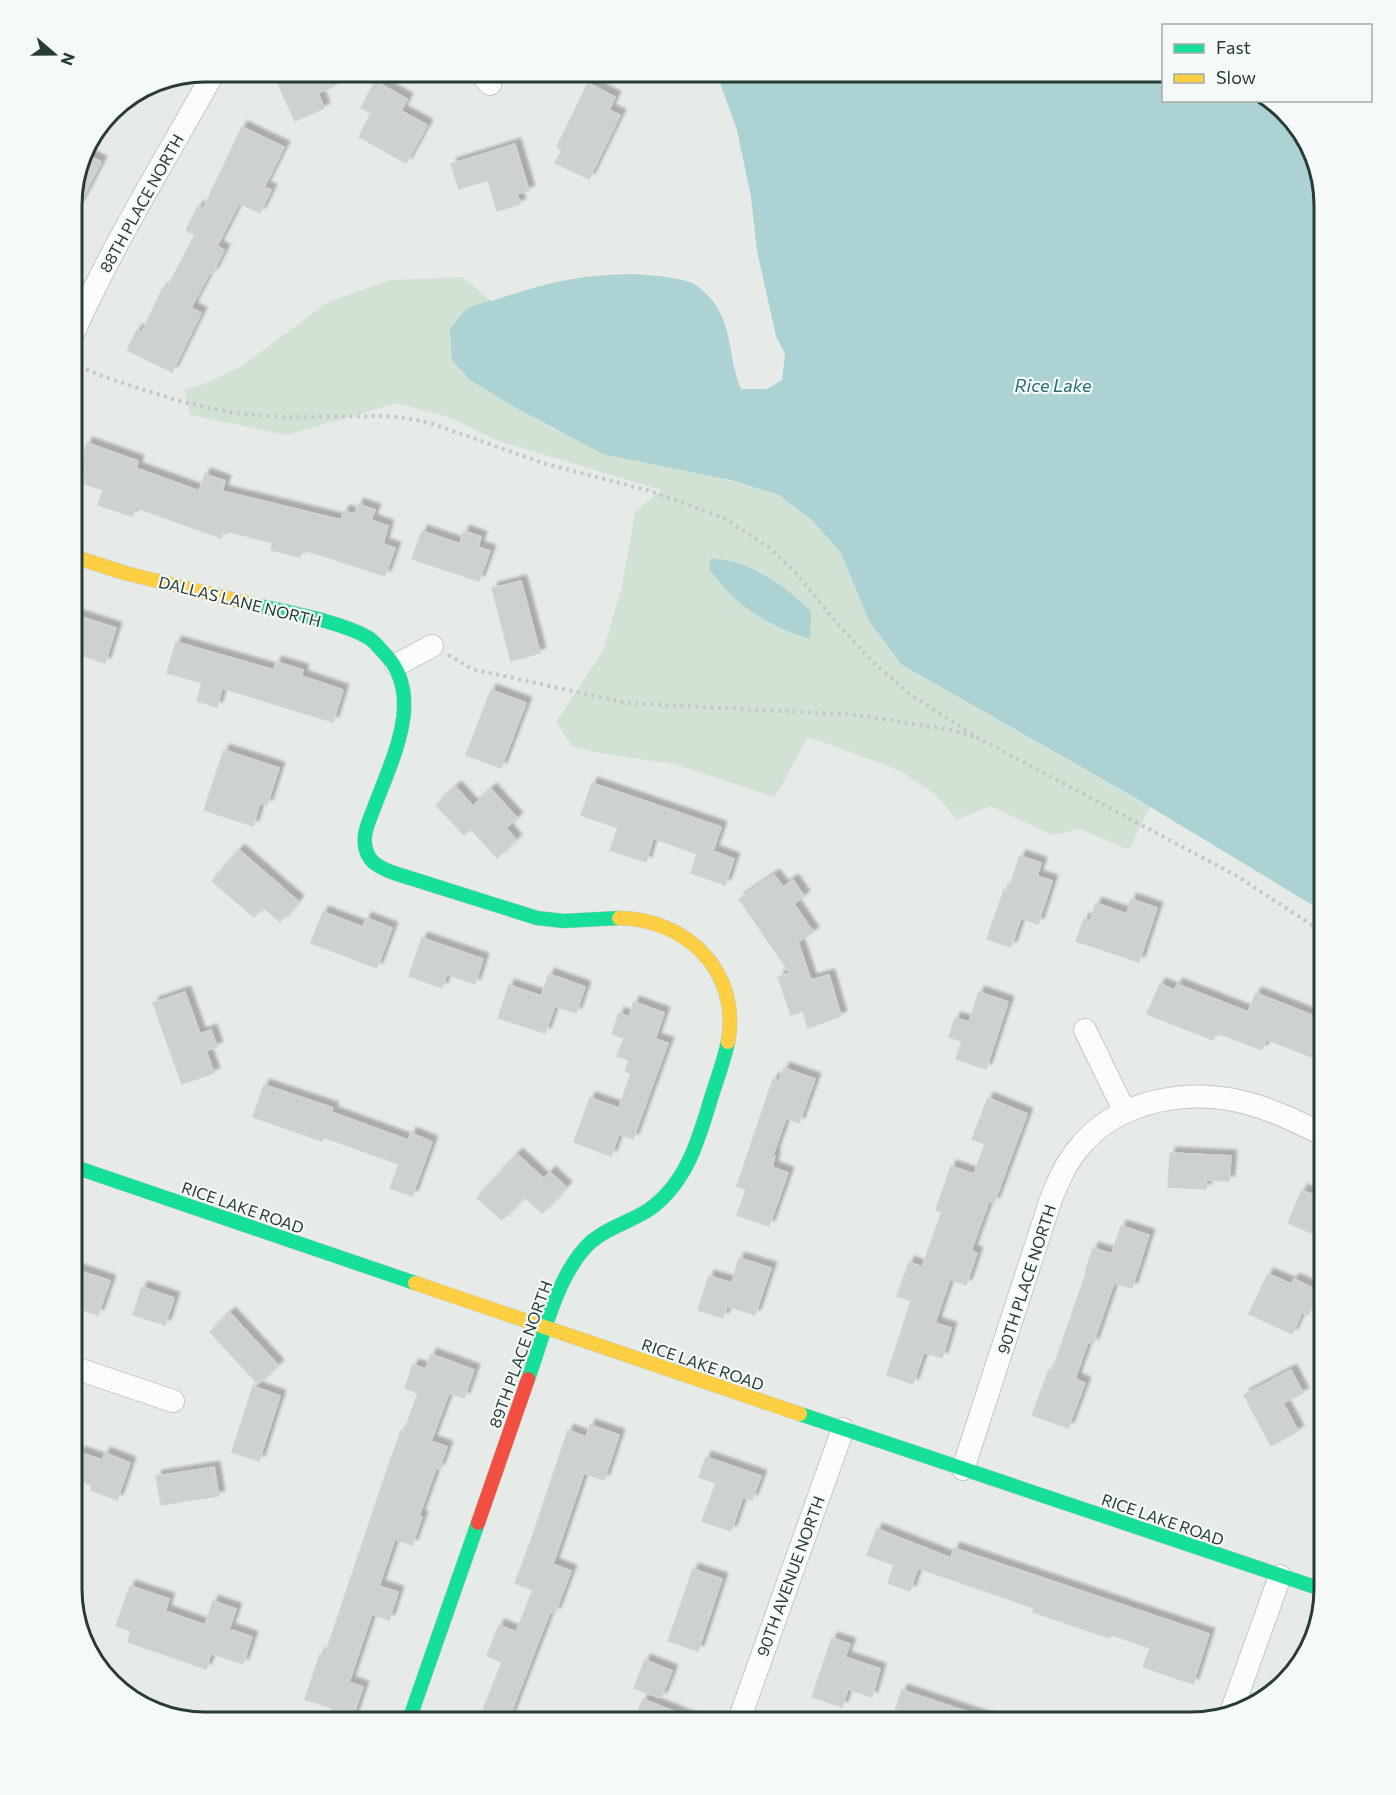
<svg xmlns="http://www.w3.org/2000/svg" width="1396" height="1795" viewBox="0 0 1396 1795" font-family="Commissioner,sans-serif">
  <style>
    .green { fill: #d1e2d5 }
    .water { fill: #add2d4 }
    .building { fill: #cdd2d0; stroke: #cfd4d1; stroke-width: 1.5; filter: url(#shadow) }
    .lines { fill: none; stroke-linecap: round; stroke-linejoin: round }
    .street-casing { stroke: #c3c8c5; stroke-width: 24 }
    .fast-casing { stroke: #c2c8c5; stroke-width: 15 }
    .slow-casing { stroke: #c2c8c5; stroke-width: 15 }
    .jam-casing { stroke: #c2c8c5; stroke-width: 15 }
    .path { stroke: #c3cac6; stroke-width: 4; stroke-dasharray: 3 4.5; stroke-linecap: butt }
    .street { stroke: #fbfcfc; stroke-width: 22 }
    .fast { stroke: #16e098; stroke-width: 14 }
    .slow { stroke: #ffcf43; stroke-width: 14 }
    .jam { stroke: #f24e42; stroke-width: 14 }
    .labels { text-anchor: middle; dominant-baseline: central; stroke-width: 4.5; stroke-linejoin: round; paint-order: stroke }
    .street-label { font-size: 16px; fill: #263c34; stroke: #f5f9f7 }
    .water-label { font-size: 18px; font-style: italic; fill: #276c72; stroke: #f5f9f7 }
    .rim { fill: none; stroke: #263c34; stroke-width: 3 }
  </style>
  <defs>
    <filter id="shadow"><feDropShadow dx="5.5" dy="-5.5" stdDeviation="1.5" flood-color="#0004"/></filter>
  </defs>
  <rect width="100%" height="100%" fill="#e6ebe8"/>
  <!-- green -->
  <path class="green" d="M 463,277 L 491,301 L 469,308 L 470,380 L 555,430 L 779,495 L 812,520 L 841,553 L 869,621 L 902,665 L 1150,807 L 1129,850 L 1080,829 L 1053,835 L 990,806 L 957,820 L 936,795 L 899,770 L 808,737 L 775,797 L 674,764 L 593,752 L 572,746 L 556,722 L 603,651 L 622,586 L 635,512 L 661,490 L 496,440 L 451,418 L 397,403 L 287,435 L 190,415 L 184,390 L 209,382 L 242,366 L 328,302 L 391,280 Z"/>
  <!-- water -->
  <path class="water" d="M 716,72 L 1163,72 L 1164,100 L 1268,101 L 1302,132 L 1324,206 L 1324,912 L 1132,796 L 902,665 L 869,621 L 841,553 L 812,520 L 779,495 L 730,480 L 603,454 L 518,409 L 470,380 L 452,360 L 450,328 C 456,322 462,312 469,308 C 476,304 487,302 495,300 C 550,281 600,270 658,276 C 671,278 691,279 701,289 C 735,317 726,353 741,389 L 767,389 L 782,380 L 785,354 L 776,336 L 757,251 L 751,197 L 737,130 Z
    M 711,558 C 722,560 734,561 744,565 C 769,576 793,592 811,612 L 810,639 C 787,633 756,617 738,601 C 727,592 718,580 709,569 Z"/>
  <!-- building -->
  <path class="building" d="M 291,72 L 326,72 L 333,87 L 318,93 L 324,108 L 295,121 L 276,79 Z
    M 375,81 L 407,99 L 401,111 L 427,125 L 406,163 L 359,137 L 371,113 L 361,108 Z
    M 588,83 L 615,97 L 609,110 L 620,115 L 589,179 L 555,163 L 562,150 L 557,147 Z
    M 242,127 L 284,147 L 264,187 L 271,190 L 260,213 L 239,203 L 217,246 L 224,250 L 212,274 L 210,272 L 191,308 L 201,313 L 172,372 L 127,350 L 137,330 L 142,332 L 163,288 L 166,290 L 195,235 L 186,230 L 198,207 L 203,209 Z
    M 515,144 L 529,191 L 517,194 L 520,204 L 497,211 L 488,180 L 459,189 L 451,164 Z
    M 84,153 L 101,162 L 78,206 L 72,204 L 72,197 Z
    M 87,443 L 138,461 L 136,468 L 199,491 L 205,474 L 225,481 L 222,491 L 341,520 L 344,511 L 355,514 L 358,504 L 375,510 L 371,520 L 388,526 L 383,544 L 395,548 L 385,576 L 302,549 L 300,557 L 271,550 L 273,543 L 223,530 L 221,538 L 135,507 L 132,516 L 98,505 L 103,490 L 82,483 L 85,472 L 78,470 Z
    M 422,531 L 460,544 L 464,531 L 481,537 L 478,547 L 490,551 L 479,581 L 412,559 Z
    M 521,581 L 540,653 L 511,661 L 492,588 Z
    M 72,614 L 116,628 L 105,663 L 72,652 Z
    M 176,642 L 274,670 L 276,662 L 303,670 L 301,676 L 343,690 L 333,722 L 222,688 L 217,707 L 197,701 L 202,683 L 167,673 Z
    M 491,690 L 526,703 L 501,768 L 466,755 Z
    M 224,750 L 279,768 L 267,805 L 260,803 L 253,826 L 204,810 Z
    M 592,783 L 721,827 L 713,851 L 734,859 L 725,885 L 691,873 L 697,854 L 653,838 L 646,862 L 610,850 L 618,828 L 581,815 Z
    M 456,787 L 473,806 L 491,789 L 517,818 L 506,828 L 516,840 L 497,858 L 471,829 L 464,835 L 436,805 Z
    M 239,850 L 298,901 L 280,922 L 263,907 L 254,917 L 212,881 Z
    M 1020,856 L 1041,863 L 1037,876 L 1052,881 L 1038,924 L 1021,918 L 1011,947 L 987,939 L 1004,890 L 1008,891 Z
    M 774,875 L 783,887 L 793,880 L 804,896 L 794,904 L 813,932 L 798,942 L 811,980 L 829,975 L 841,1016 L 808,1028 L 803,1011 L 791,1015 L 778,977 L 790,973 L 739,899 Z
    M 1131,899 L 1157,908 L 1139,962 L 1076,941 L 1084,919 L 1090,921 L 1096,903 L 1127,914 Z
    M 323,912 L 363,927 L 366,918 L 392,928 L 377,968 L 311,943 Z
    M 422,938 L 483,959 L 475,984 L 447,974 L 442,988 L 409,976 Z
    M 549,974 L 585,987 L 576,1013 L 555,1006 L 545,1033 L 498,1018 L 509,985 L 541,996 Z
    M 1160,984 L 1175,990 L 1177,984 L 1248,1012 L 1256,993 L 1324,1020 L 1324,1062 L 1266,1039 L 1262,1050 L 1216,1032 L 1213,1040 L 1147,1014 Z
    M 185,992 L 200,1034 L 211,1030 L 217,1047 L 206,1051 L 214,1073 L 182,1084 L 153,1003 Z
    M 979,992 L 1008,1002 L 986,1069 L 956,1059 L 962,1041 L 949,1037 L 955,1018 L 969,1022 Z
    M 634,1002 L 664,1013 L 655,1039 L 668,1043 L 633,1139 L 619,1134 L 611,1156 L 574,1142 L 590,1098 L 619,1108 L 631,1073 L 625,1071 L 629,1060 L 617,1056 L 624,1038 L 612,1034 L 619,1013 L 629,1017 Z
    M 784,1068 L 815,1079 L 799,1123 L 786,1118 L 773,1155 L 775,1156 L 772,1167 L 788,1173 L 769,1226 L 737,1215 L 746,1190 L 737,1186 L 773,1079 L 779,1081 Z
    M 264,1085 L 333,1108 L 331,1112 L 408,1140 L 411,1133 L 432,1142 L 412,1196 L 390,1188 L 399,1164 L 323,1137 L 322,1141 L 253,1117 Z
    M 988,1098 L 1027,1114 L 994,1203 L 989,1201 L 971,1251 L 977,1253 L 966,1285 L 950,1279 L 935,1323 L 951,1328 L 942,1358 L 924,1352 L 913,1384 L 887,1375 L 911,1301 L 897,1296 L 909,1262 L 922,1267 L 942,1212 L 936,1210 L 951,1166 L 974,1174 L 985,1144 L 972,1139 Z
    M 1170,1153 L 1231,1156 L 1229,1181 L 1206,1180 L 1206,1189 L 1168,1187 Z
    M 517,1154 L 544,1179 L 550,1172 L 566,1187 L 542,1213 L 524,1197 L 502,1220 L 477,1198 Z
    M 1302,1190 L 1324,1200 L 1324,1238 L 1288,1223 Z
    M 1121,1226 L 1149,1235 L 1132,1288 L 1114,1283 L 1093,1344 L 1088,1342 L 1075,1379 L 1085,1383 L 1068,1428 L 1032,1415 L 1049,1370 L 1052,1371 L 1086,1274 L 1085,1273 L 1093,1248 L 1112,1254 Z
    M 739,1258 L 771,1268 L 755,1315 L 727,1306 L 723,1318 L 698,1310 L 709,1276 L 732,1283 Z
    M 72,1268 L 110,1281 L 98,1315 L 72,1306 Z
    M 1268,1274 L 1291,1284 L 1294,1279 L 1319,1291 L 1308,1315 L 1302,1312 L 1292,1334 L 1249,1314 Z
    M 142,1287 L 174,1298 L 165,1325 L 133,1315 Z
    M 230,1313 L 278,1365 L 258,1384 L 210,1332 Z
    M 431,1354 L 474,1370 L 464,1398 L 449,1393 L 431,1441 L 447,1447 L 439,1469 L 436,1468 L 419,1516 L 422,1517 L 412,1545 L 395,1539 L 379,1586 L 398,1592 L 389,1620 L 372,1614 L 349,1682 L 363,1687 L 352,1719 L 331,1712 L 332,1708 L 305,1699 L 320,1654 L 325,1655 L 386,1473 L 401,1431 L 404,1432 L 418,1393 L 405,1388 L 413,1365 L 426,1369 Z
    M 1291,1370 L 1303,1393 L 1283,1403 L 1298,1431 L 1271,1446 L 1244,1395 Z
    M 253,1386 L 280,1396 L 259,1461 L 232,1452 Z
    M 590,1425 L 619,1435 L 604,1480 L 584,1473 L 553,1564 L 571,1571 L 555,1613 L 550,1612 L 507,1723 L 478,1723 L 502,1662 L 487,1656 L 499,1625 L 516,1632 L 533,1590 L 515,1583 L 532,1538 L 568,1430 L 586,1437 Z
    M 79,1452 L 102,1460 L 105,1453 L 130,1463 L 117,1500 L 91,1490 L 92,1485 L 72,1478 L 72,1470 Z
    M 706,1457 L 761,1476 L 752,1500 L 743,1497 L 731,1531 L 702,1521 L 716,1483 L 699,1477 Z
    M 214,1467 L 219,1496 L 161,1505 L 156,1476 Z
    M 877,1529 L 951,1558 L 954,1548 L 1209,1634 L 1193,1684 L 1143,1667 L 1150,1648 L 1112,1635 L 1110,1638 L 1033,1612 L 1034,1608 L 918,1568 L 910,1591 L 888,1583 L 894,1565 L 867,1555 Z
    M 693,1569 L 722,1579 L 698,1651 L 668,1641 Z
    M 130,1586 L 169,1599 L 165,1611 L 205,1625 L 213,1601 L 236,1609 L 229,1629 L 252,1637 L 243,1664 L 211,1653 L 206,1669 L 128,1642 L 131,1631 L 116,1626 Z
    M 832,1638 L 850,1644 L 845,1657 L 880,1669 L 872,1697 L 848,1689 L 842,1707 L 812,1697 Z
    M 645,1660 L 672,1671 L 661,1698 L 634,1688 Z
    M 902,1690 L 992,1720 L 991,1723 L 891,1723 Z
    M 643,1699 L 700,1722 L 700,1723 L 634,1723 Z"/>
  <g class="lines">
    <defs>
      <path id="street" d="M 479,72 L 490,84
        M 72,336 C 112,245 166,159 214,72
        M 396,665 L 432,646
        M 1085,1030 L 1125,1112
        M 72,1367 L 173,1401
        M 963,1469 L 1051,1199 C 1058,1182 1065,1165 1077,1150 C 1118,1097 1196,1086 1257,1106 C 1280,1113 1302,1124 1324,1135
        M 1232,1710 L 1280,1576
        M 738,1723 L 843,1429"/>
      <path id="fast" d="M 251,604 C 285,612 341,621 369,638 C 375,642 380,649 385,654 C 426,697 391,761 374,808 C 368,823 360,839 368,855 C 373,865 384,869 394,873 L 537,918 L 564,921 L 619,918
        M 72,1166 L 415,1283
        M 528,1379 C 543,1338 555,1282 584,1249 C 601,1229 629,1223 650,1209 C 688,1181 699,1138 712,1095 C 718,1077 724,1060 728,1042
        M 800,1414 L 1324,1590
        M 408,1723 L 478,1523"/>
      <path id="slow" d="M 72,556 L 125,573 L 251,604
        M 619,918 C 687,919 741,972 728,1042
        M 415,1283 L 800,1414"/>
      <path id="jam" d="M 478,1523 L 528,1379"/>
    </defs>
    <!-- street casing -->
    <use href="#street" class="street-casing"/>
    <!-- fast casing -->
    <use href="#fast" class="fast-casing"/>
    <!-- slow casing -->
    <use href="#slow" class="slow-casing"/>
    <!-- jam casing -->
    <use href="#jam" class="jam-casing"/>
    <!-- path -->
    <path class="path" d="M 72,364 L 113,380 L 179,401 L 233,413 L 282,417 L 383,416 L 406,418 L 430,423 L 546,464 L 647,490 L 724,518 L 767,546 L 795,572 L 841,628 L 876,665 L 911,695 L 980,739 L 1237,876 L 1324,933
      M 448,655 L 472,669 L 627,703 L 858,715 L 952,730 L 974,737"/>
    <!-- street -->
    <use href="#street" class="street"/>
    <!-- fast -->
    <use href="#fast" class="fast"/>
    <!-- slow -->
    <use href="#slow" class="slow"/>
    <!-- jam -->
    <use href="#jam" class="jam"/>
  </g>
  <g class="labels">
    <!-- street labels -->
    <g class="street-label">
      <text transform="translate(141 203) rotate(-61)">88TH PLACE NORTH</text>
      <text transform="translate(240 601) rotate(14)">DALLAS LANE NORTH</text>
      <text transform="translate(243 1207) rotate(19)">RICE LAKE ROAD</text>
      <text transform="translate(1026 1279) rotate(-72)">90TH PLACE NORTH</text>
      <text transform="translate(520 1354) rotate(-70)">89TH PLACE NORTH</text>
      <text transform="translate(703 1364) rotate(19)">RICE LAKE ROAD</text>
      <text transform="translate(1163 1519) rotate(19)">RICE LAKE ROAD</text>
      <text transform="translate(790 1576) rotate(-70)">90TH AVENUE NORTH</text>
    </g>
    <!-- water labels -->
    <g class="water-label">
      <text x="1053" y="385">Rice Lake</text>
    </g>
  </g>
  <!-- crop -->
  <path d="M0 0H1396V1795H0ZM205 82H1191A123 123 0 0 1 1314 205V1589A123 123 0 0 1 1191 1712H205A123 123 0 0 1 82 1589V205A123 123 0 0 1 205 82Z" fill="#f5f9f7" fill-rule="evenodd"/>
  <path class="rim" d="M205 82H1191A123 123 0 0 1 1314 205V1589A123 123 0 0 1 1191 1712H205A123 123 0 0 1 82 1589V205A123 123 0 0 1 205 82Z"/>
  <!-- legend -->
  <rect x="1162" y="24" width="210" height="78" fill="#f5f9f7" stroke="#a2ada9" stroke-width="1.5"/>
  <rect x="1174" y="44" width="30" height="9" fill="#16e098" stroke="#a2ada9" stroke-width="1.5"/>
  <text x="1216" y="54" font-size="18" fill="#263c34">Fast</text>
  <rect x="1174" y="74" width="30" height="9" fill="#ffcf43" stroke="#a2ada9" stroke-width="1.5"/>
  <text x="1216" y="84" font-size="18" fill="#263c34">Slow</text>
  <!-- north arrow -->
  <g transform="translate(54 54) rotate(110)" stroke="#f5f9f7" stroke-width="4.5" paint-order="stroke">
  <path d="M0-4.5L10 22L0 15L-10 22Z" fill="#263c34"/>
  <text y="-9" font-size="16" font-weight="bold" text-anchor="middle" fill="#263c34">N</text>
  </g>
</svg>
